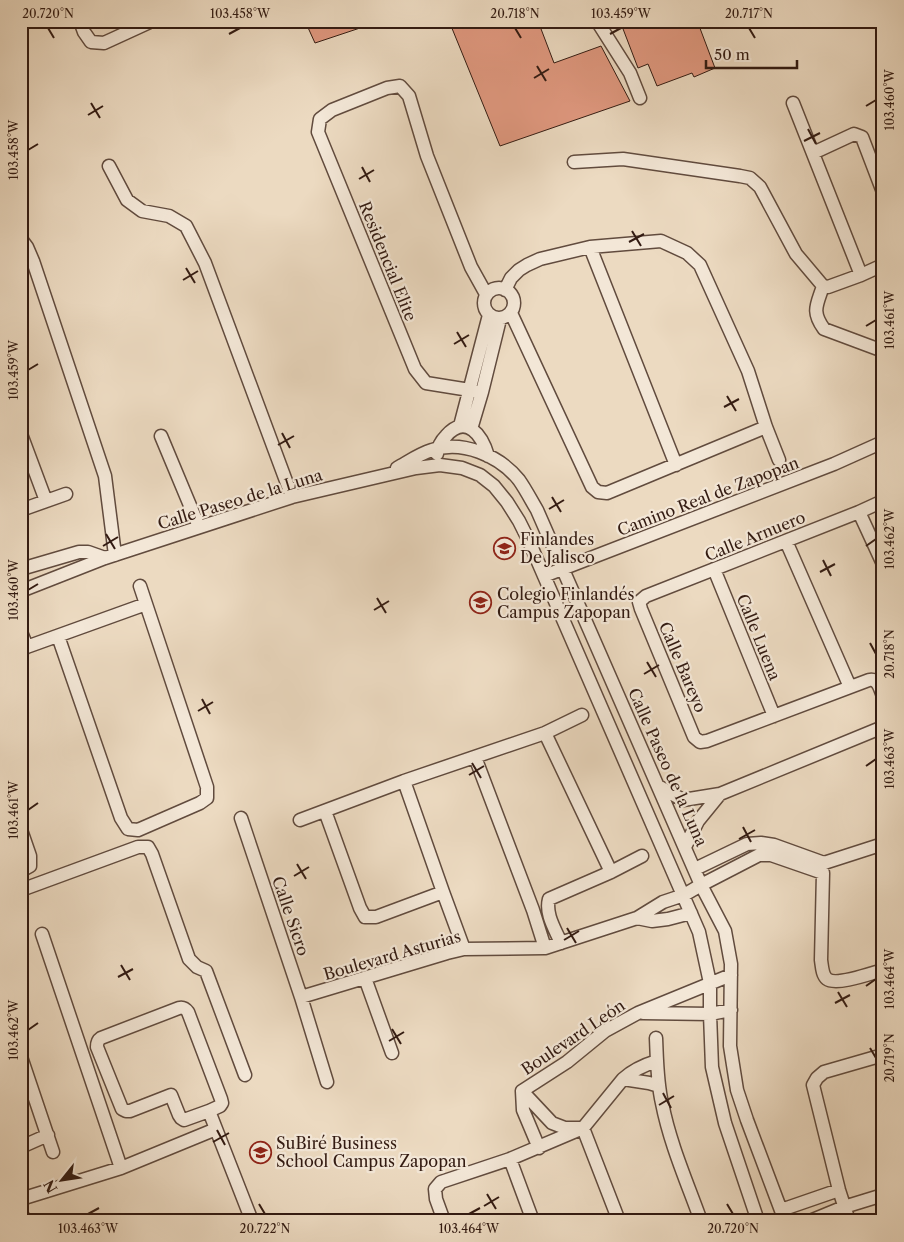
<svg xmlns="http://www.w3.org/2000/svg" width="904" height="1242" viewBox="0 0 904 1242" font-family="'Libre Caslon Text',serif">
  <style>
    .building { fill: #e0987f; stroke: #331b12 }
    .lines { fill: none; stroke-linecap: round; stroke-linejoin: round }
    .minor-casing { stroke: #614b3e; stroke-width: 15 }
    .minor { stroke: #f3e7d7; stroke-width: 12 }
    .ticks { fill: none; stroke: #331b12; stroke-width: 2 }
    .labels { text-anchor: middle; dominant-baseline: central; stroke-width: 4.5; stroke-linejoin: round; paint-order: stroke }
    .street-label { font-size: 16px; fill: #331b12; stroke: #f3e7d7 }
    .poi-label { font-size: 16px; fill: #331b12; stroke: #f3e7d7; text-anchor: start }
    .neatline { fill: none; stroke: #331b12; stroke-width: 2 }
    .ticks-label { font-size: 12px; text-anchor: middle; fill: #331b12 }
  </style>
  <rect width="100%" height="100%" fill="#ecdac1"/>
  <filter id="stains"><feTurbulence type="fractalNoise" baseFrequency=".004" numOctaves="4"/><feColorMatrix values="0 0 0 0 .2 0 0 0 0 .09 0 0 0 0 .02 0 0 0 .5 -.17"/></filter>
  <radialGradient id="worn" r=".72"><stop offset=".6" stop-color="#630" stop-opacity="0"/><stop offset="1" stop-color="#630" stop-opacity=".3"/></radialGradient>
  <!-- building -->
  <path class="building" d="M 305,21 L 375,21 L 375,23 L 315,43 Z
    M 449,21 L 538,21 L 554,63 L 601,46 L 630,101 L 500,146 Z
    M 620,21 L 690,21 L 692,26 L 698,23 L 715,68 L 694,77 L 692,73 L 657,86 L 648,64 L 638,68 Z"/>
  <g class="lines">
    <defs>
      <path id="minor" d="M 80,21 L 84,32 L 91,42 L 104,43 L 152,21
        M 597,21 L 630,73 L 640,98
        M 793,103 L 861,275 L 883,265
        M 813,153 L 854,134 L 862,137 L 883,192
        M 574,162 L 623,159 L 740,176 L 750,178 L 760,187 L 796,254 L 823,286 L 828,287 L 861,275
        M 109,166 L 127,200 L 142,211 L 169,216 L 186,226 L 205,263 L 292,497
        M 21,239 L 27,247 L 33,261 L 105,476 L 115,555
        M 590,247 L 676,465
        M 823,286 C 817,305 811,311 824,329 L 883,351
        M484 303a15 15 0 1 1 30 0a15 15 0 1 1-30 0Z
        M 505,290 L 511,278 L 519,270 L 527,265 L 540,259 L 590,247 L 661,241 L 687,253 L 700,265 L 748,371 L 766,427 L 779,460
        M 511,313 L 592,487 L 598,492 L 607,493 L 766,427
        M 482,392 L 426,383 L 415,369 L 318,132 L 320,119 L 332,110 L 387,88 L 400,86 L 409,96 L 427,156 L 471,267 L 486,294
        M 460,426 L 489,315
        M 471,429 L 482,392 L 500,319
        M 21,434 L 46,501
        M 161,436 L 199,527
        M 437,454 C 438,447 441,441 446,436 C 466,413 482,435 488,456
        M 397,468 C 408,462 419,454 432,450 C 462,440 499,455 519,480 C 526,490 531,500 537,510 L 701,885 L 725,931 L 731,964 L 730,1046 L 737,1090 L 747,1120 L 785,1221
        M 883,501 L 859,512 L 646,596 L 639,602 L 641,609 L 694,737 L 700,742 L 707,741 L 869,680 C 878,678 880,689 883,696
        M 21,510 L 66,494
        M 859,512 L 883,564
        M 786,541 L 850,687
        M 21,569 L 79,552 L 88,552 L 105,558
        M 714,569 L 774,716
        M 544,576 L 834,464 L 883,442
        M 21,591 L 105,558 L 292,497 L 386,475 L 416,468 L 440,465 L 462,468 L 480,475 L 494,486 L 507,502 L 519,521 L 528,539 L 699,932 L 710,983 L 710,1014 L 712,1067 L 725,1123 L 758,1221
        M 21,632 L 27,647
        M 58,636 L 121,818 L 128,829 L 138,830 L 200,803 L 207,798 L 207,787 L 140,586
        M 21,649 L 146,604
        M 545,733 L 611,872
        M 475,757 L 533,910 L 545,948
        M 404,781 L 443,892 L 464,949
        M 658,786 L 683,800 L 720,794 L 883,727
        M 325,811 L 360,908 L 365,917 L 376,917 L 443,892
        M 241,818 L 301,997 L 327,1082
        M 300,820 L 404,781 L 545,733 L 582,715
        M 21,830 L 30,856 L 30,866 L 21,871
        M 685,847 L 698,821 L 720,794
        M 695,869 L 747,844 L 761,843 L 774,845 L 824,863 L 883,844
        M 21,890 L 138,847 L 148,847 L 152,854 L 189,959 L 197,967 L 206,971 L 245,1075
        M 637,918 L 652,921 L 668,919 L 691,913
        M 42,934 L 121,1168
        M 561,943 C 555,929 545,914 549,899 L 611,872 L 642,856
        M 365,978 L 392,1053
        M 301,997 L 447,953 L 464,949 L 545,948 L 637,918 L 663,902 L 684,895 L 701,885 L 759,855 L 771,855 L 823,873 L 821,960 C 822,966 822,975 827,979 C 836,986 872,973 883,970
        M 643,1013 L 710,1014 L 731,1010
        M 656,1038 C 657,1060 657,1082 662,1103 C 670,1144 687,1182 701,1221
        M 21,1057 L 53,1152
        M 623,1079 C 633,1070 644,1065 657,1061
        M 522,1091 L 567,1062 L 605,1031 L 638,1013 L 731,975
        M 522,1091 L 552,1123 L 565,1128 L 583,1128 L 619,1221
        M 522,1091 L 523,1110 L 539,1148
        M 209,1111 L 184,1120 L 181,1118 L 179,1115 L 171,1095 L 130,1111 L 126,1111 L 122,1109 L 97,1047 C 97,1042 98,1040 101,1038 L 179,1008 C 183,1007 185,1008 188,1012 L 221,1099 L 222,1103 L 220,1106 L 209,1111 L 252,1221
        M 21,1147 L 48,1135
        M 510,1159 L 533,1221
        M 21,1199 L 121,1168 L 216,1129
        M 781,1210 L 839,1190
        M 21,1212 L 25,1221
        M 444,1221 L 436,1199 L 435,1189 L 441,1182 L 510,1159 L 583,1128 L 623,1079 L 649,1083 L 659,1086
        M 810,1221 L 844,1207 L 883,1195
        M 849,1221 L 839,1190 L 813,1085 L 817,1078 L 824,1072 L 883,1055"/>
    </defs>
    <!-- minor casing -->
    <use href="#minor" class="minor-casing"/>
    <!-- minor -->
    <use href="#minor" class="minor"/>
  </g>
  <!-- ticks -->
  <path class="ticks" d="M 48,28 L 54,38M 515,28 L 521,38M 749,28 L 755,38M 229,34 L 240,28M 610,34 L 621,28M 537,66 L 546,81M 534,78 L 549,69M 91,103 L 100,118M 866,106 L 876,100M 88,115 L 103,106M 808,129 L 816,144M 804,141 L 820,133M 28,150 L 38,144M 362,167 L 370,182M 359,179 L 374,170M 632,231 L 641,246M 629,242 L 644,234M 186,268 L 195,283M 183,280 L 198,271M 866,326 L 876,320M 457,332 L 466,347M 454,344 L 469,335M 28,370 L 38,364M 727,396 L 736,411M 724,407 L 739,399M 282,433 L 290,448M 278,445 L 294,436M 552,497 L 561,512M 549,509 L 564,500M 106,534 L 115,549M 103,546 L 118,537M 866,546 L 876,539M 823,560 L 831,576M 820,572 L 835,564M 28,590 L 38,584M 377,598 L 386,613M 374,610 L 389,601M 870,643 L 876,654M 647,662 L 656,677M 644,674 L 659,665M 202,699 L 210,714M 198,711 L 213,702M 472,763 L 481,778M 866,766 L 876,759M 469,775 L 484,766M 28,810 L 38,803M 743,827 L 751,842M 739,839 L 755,830M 297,864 L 306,879M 294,876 L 309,867M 567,928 L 576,943M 564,940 L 579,931M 121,965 L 130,980M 118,977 L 133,969M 866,986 L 876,979M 838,992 L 847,1007M 835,1003 L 850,995M 392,1029 L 401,1044M 28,1030 L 38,1023M 389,1041 L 404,1032M 870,1048 L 876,1058M 663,1093 L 671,1108M 659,1105 L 674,1096M 217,1130 L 225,1145M 213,1142 L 229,1133M 487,1194 L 496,1209M 259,1204 L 265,1214M 727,1204 L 733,1214M 484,1206 L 499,1197M 88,1214 L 99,1208M 469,1214 L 480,1208"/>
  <!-- icons -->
  <defs>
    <symbol id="school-ring" viewBox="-11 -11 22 22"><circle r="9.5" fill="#f3e7d7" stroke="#8f2418" stroke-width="1.5"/><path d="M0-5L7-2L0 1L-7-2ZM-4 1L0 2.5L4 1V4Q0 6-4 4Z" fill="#8f2418"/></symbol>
  </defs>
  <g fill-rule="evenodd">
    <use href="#school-ring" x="492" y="536" width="25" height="25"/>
    <use href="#school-ring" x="468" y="590" width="25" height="25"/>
    <use href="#school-ring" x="248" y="1140" width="25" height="25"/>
  </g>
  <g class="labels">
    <!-- street labels -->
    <g class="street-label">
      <text transform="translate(388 261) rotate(68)">Residencial Elite</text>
      <text transform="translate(708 496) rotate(-21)">Camino Real de Zapopan</text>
      <text transform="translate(240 499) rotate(-17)">Calle Paseo de la Luna</text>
      <text transform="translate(755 536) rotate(-22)">Calle Arnuero</text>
      <text transform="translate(759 637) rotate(68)">Calle Luena</text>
      <text transform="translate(683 667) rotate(67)">Calle Bareyo</text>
      <text transform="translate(668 767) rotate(66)">Calle Paseo de la Luna</text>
      <text transform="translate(291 916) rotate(71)">Calle Sicro</text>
      <text transform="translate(392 955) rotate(-16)">Boulevard Asturias</text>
      <text transform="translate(573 1037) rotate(-34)">Boulevard León</text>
    </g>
    <!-- poi labels -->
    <g class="poi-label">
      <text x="520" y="539">Finlandes<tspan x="520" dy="18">De Jalisco</tspan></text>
      <text x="497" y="594">Colegio Finlandés<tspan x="497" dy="18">Campus Zapopan</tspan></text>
      <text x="276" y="1143">SuBiré Business<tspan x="276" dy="18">School Campus Zapopan</tspan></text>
    </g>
  </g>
  <!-- margin -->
  <rect width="904" height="1242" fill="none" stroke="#ecdac1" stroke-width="55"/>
  <!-- north arrow -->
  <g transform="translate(62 1180) rotate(240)" stroke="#f3e7d7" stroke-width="4" paint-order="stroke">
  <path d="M0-4L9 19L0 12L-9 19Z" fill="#331b12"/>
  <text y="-8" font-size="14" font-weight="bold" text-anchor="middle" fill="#331b12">N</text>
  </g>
  <!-- scale -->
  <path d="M706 60v8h91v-8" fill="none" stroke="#331b12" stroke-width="2.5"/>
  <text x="714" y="60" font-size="15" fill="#331b12" stroke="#f3e7d7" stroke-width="4" paint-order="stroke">50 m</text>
  <rect x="28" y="28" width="848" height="1186" class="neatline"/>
  <g class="ticks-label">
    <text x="48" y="18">20.720°N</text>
    <text x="240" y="18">103.458°W</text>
    <text x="515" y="18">20.718°N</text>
    <text x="621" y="18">103.459°W</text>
    <text x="749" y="18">20.717°N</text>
    <text transform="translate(890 100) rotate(-90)" y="4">103.460°W</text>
    <text transform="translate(14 150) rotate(-90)" y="4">103.458°W</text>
    <text transform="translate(890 320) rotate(-90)" y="4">103.461°W</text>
    <text transform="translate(14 370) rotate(-90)" y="4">103.459°W</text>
    <text transform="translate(890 539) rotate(-90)" y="4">103.462°W</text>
    <text transform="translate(14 590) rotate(-90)" y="4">103.460°W</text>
    <text transform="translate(890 654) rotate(-90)" y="4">20.718°N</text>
    <text transform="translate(890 759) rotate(-90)" y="4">103.463°W</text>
    <text transform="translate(14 810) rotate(-90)" y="4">103.461°W</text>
    <text transform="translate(890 979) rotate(-90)" y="4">103.464°W</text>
    <text transform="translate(14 1030) rotate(-90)" y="4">103.462°W</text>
    <text transform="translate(890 1058) rotate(-90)" y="4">20.719°N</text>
    <text x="88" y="1233">103.463°W</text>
    <text x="265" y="1233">20.722°N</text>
    <text x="469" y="1233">103.464°W</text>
    <text x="733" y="1233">20.720°N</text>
  </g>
  <rect width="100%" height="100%" filter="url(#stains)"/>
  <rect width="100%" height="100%" fill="url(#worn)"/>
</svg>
